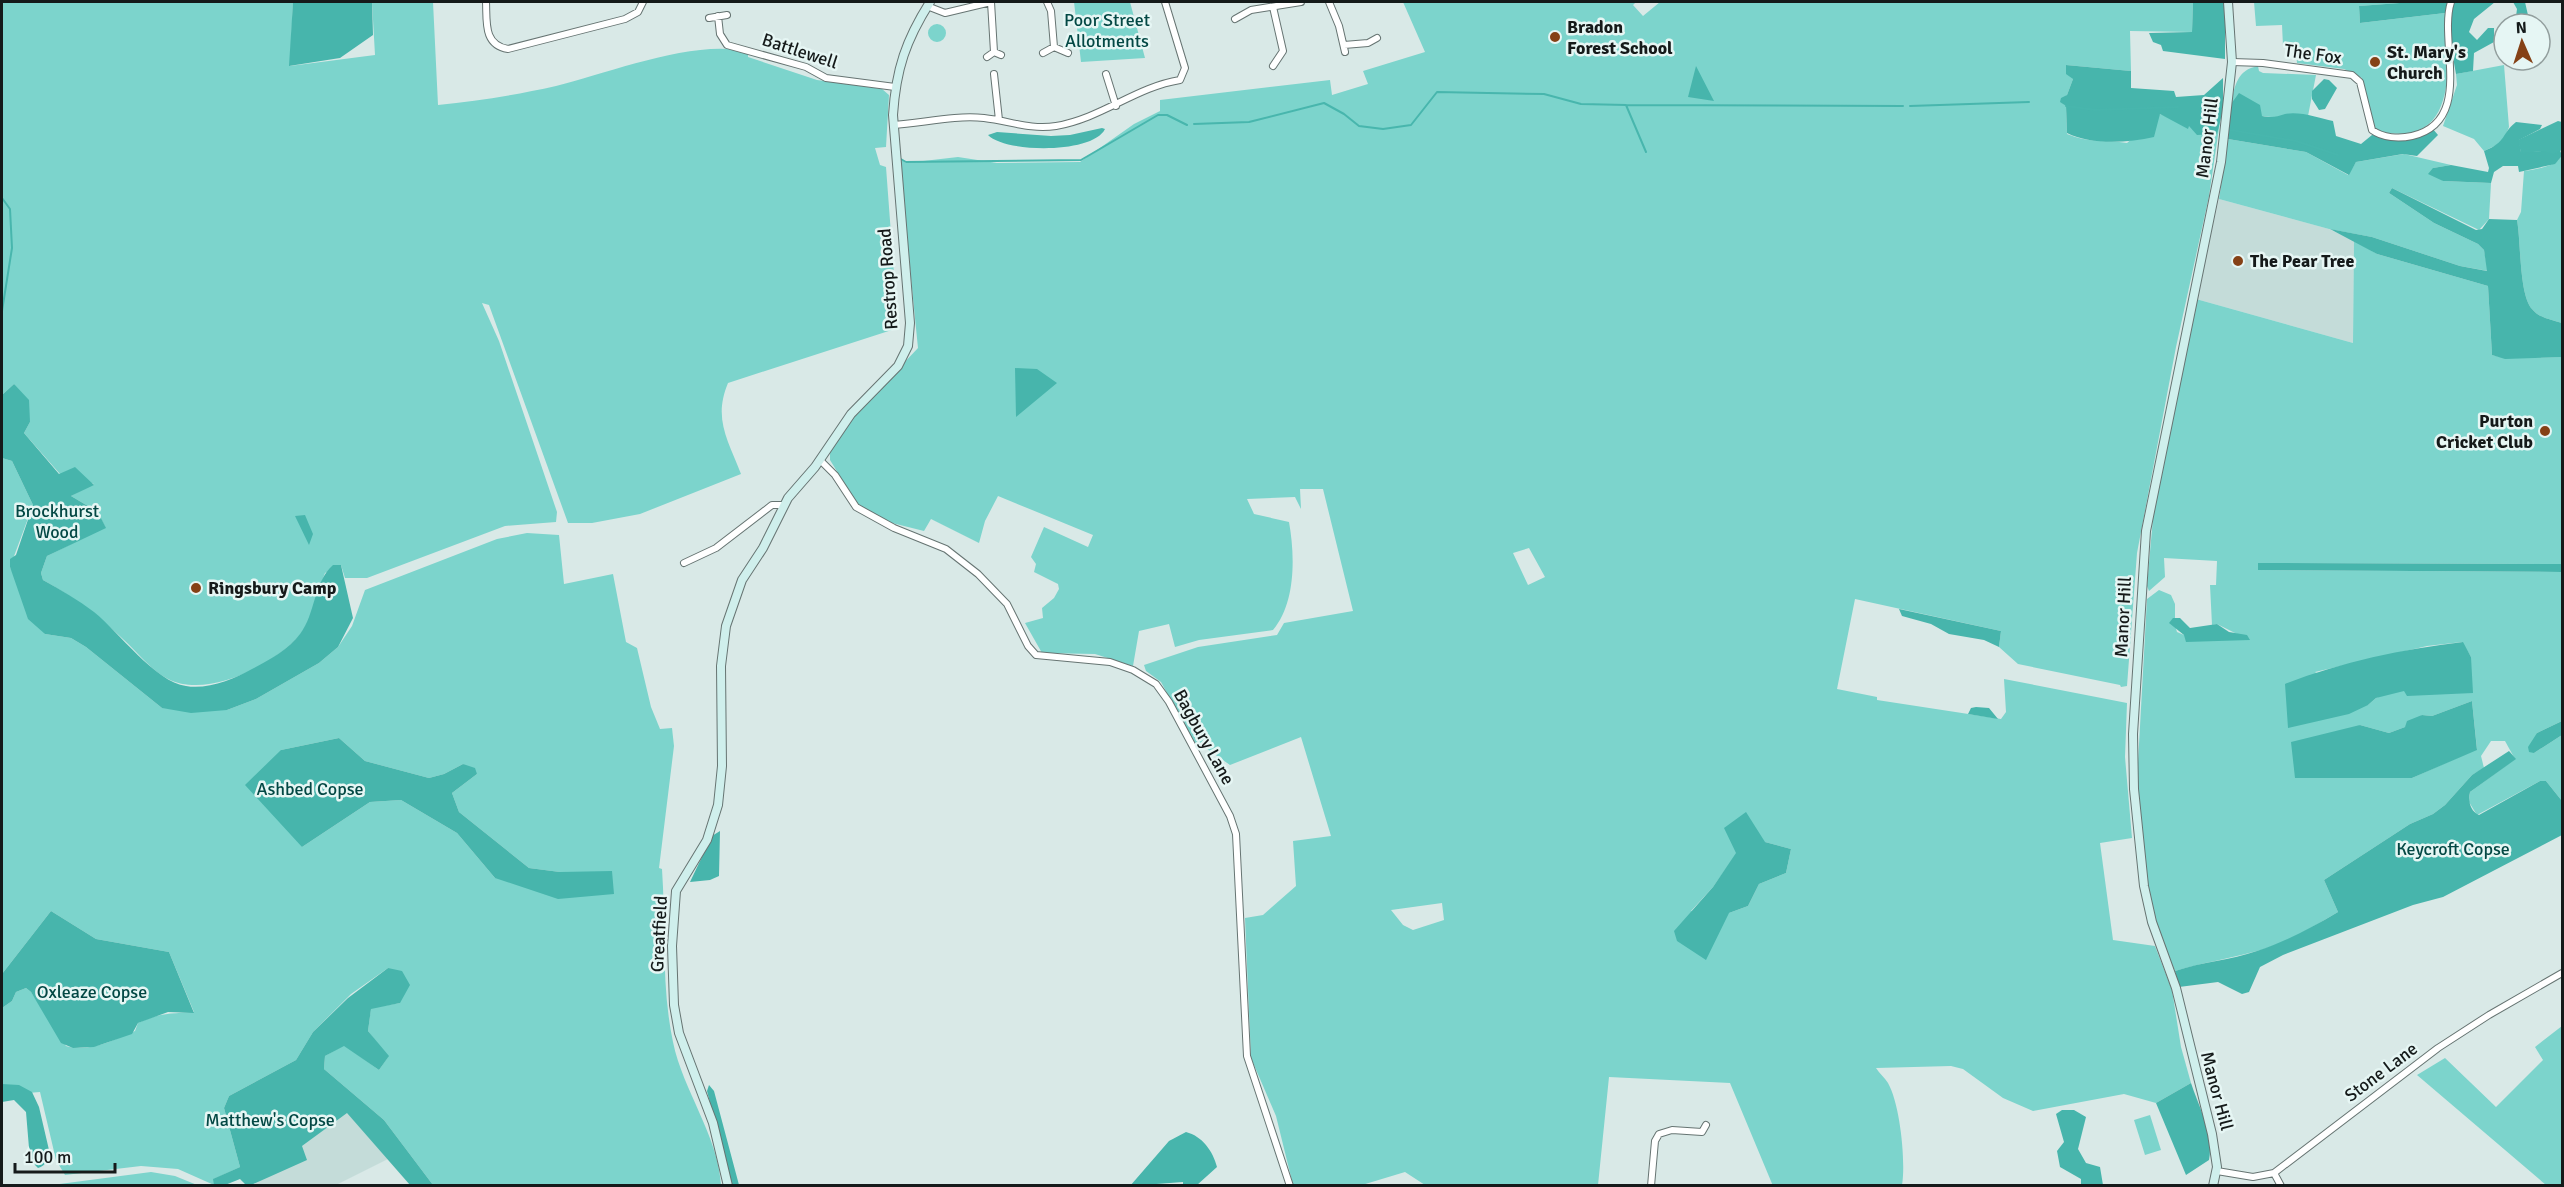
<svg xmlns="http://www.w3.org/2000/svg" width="2564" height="1187" viewBox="0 0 2564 1187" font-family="Signika,sans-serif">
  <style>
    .built { fill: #c4dcd9 }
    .green { fill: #7cd4cc; fill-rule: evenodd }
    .forest { fill: #47b5ac }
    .water { fill: #48b6ad }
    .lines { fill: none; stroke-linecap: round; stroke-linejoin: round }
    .stream { stroke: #48b6ad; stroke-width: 2 }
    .street-casing { stroke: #667472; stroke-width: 8 }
    .secondary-casing { stroke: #667472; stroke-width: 10 }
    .street { stroke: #fff; stroke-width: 6 }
    .secondary { stroke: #cfefec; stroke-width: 8 }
    .poi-dot { fill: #854116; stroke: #e6f6f4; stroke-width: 2 }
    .labels { text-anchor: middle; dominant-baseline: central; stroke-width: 5; stroke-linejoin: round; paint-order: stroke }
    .park-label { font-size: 18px; fill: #034844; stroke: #e6f6f4 }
    .poi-label { font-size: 18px; font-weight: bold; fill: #151a1a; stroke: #e6f6f4; text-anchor: start }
    .street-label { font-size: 18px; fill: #151a1a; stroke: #e6f6f4 }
  </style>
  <rect width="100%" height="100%" fill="#d9e9e7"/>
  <!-- built -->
  <path class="built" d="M 2219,199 L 2329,229 L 2354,240 L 2353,343 L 2196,299 Z
    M 347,1112 L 388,1159 L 336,1185 L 251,1186 L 273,1174 L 302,1146 Z"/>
  <!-- green -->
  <path class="green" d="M 2,2 L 293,2 L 290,66 L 375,55 L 372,2 L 433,2 L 438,105 C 478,101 516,95 556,86 C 609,73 696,38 748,52 L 748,57 L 817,80 L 882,89 L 889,95 L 886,147 L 875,148 L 880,165 L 886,167 L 898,328 L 728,383 C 713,419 728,440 741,474 L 640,514 L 592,523 L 568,523 L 489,305 L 482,303 L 499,341 L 557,512 L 556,522 L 505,526 L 367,578 L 345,578 L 341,565 L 325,573 C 317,592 313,620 299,636 C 272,666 207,699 168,679 C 152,671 137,652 124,640 C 99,616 74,597 43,580 L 41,573 L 47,556 L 105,527 L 98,512 L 71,496 L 94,484 L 60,474 L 24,433 L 30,422 L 14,384 L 2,395 Z
    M 1074,2 L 1130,2 L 1145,58 L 1081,62 Z
    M 1403,2 L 1636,2 L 1633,5 L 1643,16 L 1660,2 L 2193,2 L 2192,32 L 2130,31 L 2131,71 L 2066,65 L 2073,79 L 2067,95 L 2061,102 L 2066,106 L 2067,134 C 2087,143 2106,140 2127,143 L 2160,114 L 2188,126 L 2203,97 L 2223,101 L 2209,196 L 2176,347 L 2137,553 L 2127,686 L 2121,687 L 2120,685 L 2018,664 L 1999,647 L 2001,631 L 1855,599 L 1837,689 L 1877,697 L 1877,700 L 2001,719 L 2006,712 L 2004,679 L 2127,703 L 2125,757 L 2132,838 L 2100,843 L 2113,940 L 2155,946 L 2172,990 L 2181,1047 L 2191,1083 L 2156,1103 L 2124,1094 L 2033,1111 L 2003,1098 L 1963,1069 L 1951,1066 L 1876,1068 C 1879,1073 1885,1078 1888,1083 C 1900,1104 1906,1162 1902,1185 L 1773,1186 L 1730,1083 L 1609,1077 L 1598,1185 L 1425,1185 L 1405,1172 L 1362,1185 L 1293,1185 L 1276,1116 L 1251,1058 L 1245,918 L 1263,915 L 1296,886 L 1293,841 L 1331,836 L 1301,737 L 1230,765 L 1200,744 L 1195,745 L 1161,682 L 1146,671 L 1144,665 L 1198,647 L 1277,635 L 1284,623 L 1353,611 L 1323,489 L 1300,489 L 1301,509 L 1295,497 L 1247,499 L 1254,514 L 1289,522 C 1295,555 1296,603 1273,630 L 1199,640 L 1175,647 L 1169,624 L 1139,631 L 1133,666 L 1095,654 L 1042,653 L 1025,623 L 1043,618 L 1042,608 L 1054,598 L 1059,589 L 1058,584 L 1034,572 L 1036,564 L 1031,557 L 1044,527 L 1088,547 L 1093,535 L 998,496 L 985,521 L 979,543 L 931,519 L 924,531 L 888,522 L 857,504 L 830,460 L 830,452 L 847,423 L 918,348 L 899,158 L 906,163 L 958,157 L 997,163 L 1080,162 L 1134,124 L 1160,111 L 1160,100 L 1330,80 L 1332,95 L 1368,84 L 1363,71 L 1425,52 ZM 1529,548 L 1545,577 L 1528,585 L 1513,553 ZM 1765,842 L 1791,849 L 1786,873 L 1759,884 L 1748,906 L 1729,913 L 1691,911 L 1713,887 L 1737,853 ZM 1442,903 L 1444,920 L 1413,930 L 1403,925 L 1391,910 Z
    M 2254,2 L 2413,2 L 2359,6 L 2360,23 L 2445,13 C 2450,67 2458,153 2375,130 L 2369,120 L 2362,78 L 2344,69 L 2297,63 L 2296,50 L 2283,46 L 2282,25 L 2256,26 Z
    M928 33a9 9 0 1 1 18 0a9 9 0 1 1-18 0Z
    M 2504,65 L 2509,127 L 2503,142 L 2484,151 L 2474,139 L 2443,126 L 2457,85 L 2456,74 Z
    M 2258,66 L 2259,71 L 2263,73 L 2316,75 L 2308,116 L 2279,118 L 2262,116 L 2231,104 C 2235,85 2237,70 2258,66 Z
    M 2228,139 L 2306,152 L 2348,175 L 2356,162 L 2404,154 L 2451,165 L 2433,168 L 2443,181 L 2491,183 L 2489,219 L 2479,230 L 2392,188 L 2389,193 L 2434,223 L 2478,244 L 2484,250 L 2488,271 L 2460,266 L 2372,237 L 2329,229 L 2219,199 Z
    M 2562,156 L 2562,323 C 2552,320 2539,318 2532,309 C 2519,295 2521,241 2517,220 L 2521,212 L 2524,171 C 2536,169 2555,167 2562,156 Z
    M 2354,240 L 2377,254 L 2488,286 L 2492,355 L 2505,358 L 2562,357 L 2562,564 L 2259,563 L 2258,570 L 2562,572 L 2562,721 L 2537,733 L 2534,753 L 2562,735 L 2562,801 L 2546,781 L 2540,781 L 2477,815 L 2469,802 L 2470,792 L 2515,759 L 2505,741 L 2491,741 L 2481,756 L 2484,768 L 2472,775 L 2445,805 L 2433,814 L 2410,824 L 2324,880 L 2338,912 C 2311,928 2284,945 2253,952 C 2227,959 2201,963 2175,971 L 2160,937 L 2149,901 L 2137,781 L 2147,599 L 2159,590 L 2171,595 L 2175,604 L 2175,618 L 2173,618 L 2177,632 L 2184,635 L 2239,635 L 2217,624 L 2212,625 L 2210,585 L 2216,585 L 2217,561 L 2164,558 L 2165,577 L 2149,591 L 2147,586 L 2153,518 L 2196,299 L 2353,343 ZM 2462,642 L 2471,657 L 2376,698 L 2368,705 L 2315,672 L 2427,646 ZM 2472,701 L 2477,749 L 2412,778 L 2295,778 L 2360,725 L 2389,733 L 2405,727 L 2422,715 L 2432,716 Z
    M 2,458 L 12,461 L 33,505 L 10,567 L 45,634 L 71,638 L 86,647 L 162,708 L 227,710 L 256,699 L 319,663 L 338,647 L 352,626 L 365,590 L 497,539 L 527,533 L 559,535 L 564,584 L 613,574 L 626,642 L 637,648 L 651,707 L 660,729 L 672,728 L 674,746 L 659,868 L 662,869 C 666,926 661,986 673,1042 C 683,1091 718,1135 721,1185 L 433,1185 L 384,1120 L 324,1069 L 325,1056 L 344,1045 L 379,1070 L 388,1057 L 368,1031 L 371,1008 L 400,1003 L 388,968 L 351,994 L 313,1032 L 296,1060 L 229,1096 L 224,1108 L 240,1167 L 214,1179 L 214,1185 L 178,1169 L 141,1166 L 65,1175 L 56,1160 L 40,1092 L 2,1095 L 2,1008 L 12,1001 L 16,992 L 26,988 L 31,992 L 66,1046 C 90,1053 113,1040 135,1031 L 138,1023 C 161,1012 171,1014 194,1012 L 169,952 L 96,939 L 51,911 L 2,974 ZM 339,738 L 365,761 L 429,778 L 444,774 L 463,764 L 477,774 L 452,793 L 459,812 L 529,868 L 560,872 L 495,878 L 457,833 L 401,800 L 370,802 L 302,847 L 281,750 Z
    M 2562,1026 L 2562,1185 L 2546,1185 L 2417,1075 L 2445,1058 L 2496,1107 L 2543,1060 L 2535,1047 Z
    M 2150,1115 L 2161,1150 L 2145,1155 L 2134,1120 Z
    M 151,1172 L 175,1176 L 197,1185 L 52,1185 Z"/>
  <!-- forest -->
  <path class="forest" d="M 293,2 L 372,2 L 373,35 L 340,58 L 289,66 Z
    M 2193,2 L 2225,2 L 2225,59 L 2163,51 L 2161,45 L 2153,42 L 2149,33 L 2192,32 Z
    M 2413,2 L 2495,2 L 2474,19 L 2469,32 L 2477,40 L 2488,28 L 2494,28 L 2494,42 L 2474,53 L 2473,71 L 2456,74 L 2445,13 L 2360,23 L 2359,6 Z
    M 2513,2 L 2525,2 L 2530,24 L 2515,24 L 2517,9 Z
    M 2066,65 L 2131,71 L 2131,88 L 2174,91 L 2176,97 L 2204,95 L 2223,78 L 2223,110 L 2217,134 L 2197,135 L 2189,126 L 2188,129 L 2160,114 L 2154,137 C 2127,143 2091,145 2067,133 L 2066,106 L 2060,102 L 2061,98 L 2067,95 L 2073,79 L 2066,74 Z
    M 1696,66 L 1714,101 L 1688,97 Z
    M 2324,79 L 2329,80 L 2337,88 L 2325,109 L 2319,110 L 2312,99 L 2312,91 Z
    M 2239,93 L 2260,105 L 2262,116 C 2272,118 2276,117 2285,114 C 2300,111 2319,118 2333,121 L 2336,136 L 2361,144 L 2372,135 L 2401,139 L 2432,128 L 2438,135 L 2417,156 L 2403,154 L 2356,162 L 2349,175 L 2306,152 L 2228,139 L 2231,104 Z
    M 2516,122 L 2542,125 L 2540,129 L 2519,140 L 2521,152 L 2560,150 L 2562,156 L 2555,164 L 2519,172 L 2518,166 L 2503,166 L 2494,172 L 2491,183 L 2443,181 L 2428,174 L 2433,168 L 2451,165 L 2488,172 L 2489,168 L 2484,151 C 2507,142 2501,134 2516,122 Z
    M 2392,188 L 2476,230 L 2482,229 L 2489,219 L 2517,220 C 2521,241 2519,295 2532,309 C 2539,318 2552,320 2562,323 L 2562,357 L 2505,359 L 2492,355 L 2488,286 L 2377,254 L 2330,229 L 2372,237 L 2460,266 L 2487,271 L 2484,250 L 2478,244 L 2434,223 L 2389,193 Z
    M 1015,368 L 1037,369 L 1057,383 L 1016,417 Z
    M 14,384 L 29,400 L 30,422 L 24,433 L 59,474 L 75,467 L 94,485 L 71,496 L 98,512 L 106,528 L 47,556 L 41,573 L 43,580 C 61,590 78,600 94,612 C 119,632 155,682 186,686 C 207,690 234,679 252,669 C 268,661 289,649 300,634 C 316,613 313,583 333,565 L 341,565 L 353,618 L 338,647 L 319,663 L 256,699 L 227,710 L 191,713 L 162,708 L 86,647 L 71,638 L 45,634 L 28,619 L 10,567 L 10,559 L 16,555 L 33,505 L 12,461 L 2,458 L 2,395 Z
    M 305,515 L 313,534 L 309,545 L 295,516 Z
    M 2258,563 L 2562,564 L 2562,572 L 2258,570 Z
    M 1899,609 L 2001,631 L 1999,647 L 1984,640 L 1949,634 L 1931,624 L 1902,616 Z
    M 2173,618 L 2180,618 L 2190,628 L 2217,624 L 2229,632 L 2247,635 L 2250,640 L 2186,642 L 2184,635 L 2169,623 Z
    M 2463,642 L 2471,657 L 2473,693 L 2407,696 L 2404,691 L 2376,698 L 2368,705 L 2349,714 L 2288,728 L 2285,684 C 2341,662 2402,649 2463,642 Z
    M 2472,701 L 2477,750 L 2412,778 L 2295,778 L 2291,742 L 2360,725 L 2389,733 L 2405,727 L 2407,721 L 2422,715 L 2432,716 Z
    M 1976,707 L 1989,708 L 1998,719 L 1968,714 L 1971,708 Z
    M 2562,721 L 2562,735 L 2534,753 L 2529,752 L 2528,747 L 2537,733 Z
    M 339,738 L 365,761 L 429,778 L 444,774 L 463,764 L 475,768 L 477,774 L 452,793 L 459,812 L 529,868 L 560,872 L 612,871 L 614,894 L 558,899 L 495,878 L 457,833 L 401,800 L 370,802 L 302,847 L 245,785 L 281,750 Z
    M 2509,751 L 2516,759 L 2470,792 C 2468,801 2470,811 2479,815 L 2540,781 L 2546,781 L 2562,801 L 2562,835 L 2443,897 L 2413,905 L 2283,955 L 2260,967 L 2249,992 L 2242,994 L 2218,982 L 2179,987 L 2175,971 C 2202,962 2231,960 2257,951 C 2287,941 2311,928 2338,912 L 2324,880 L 2410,824 L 2433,814 L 2445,805 L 2472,775 Z
    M 1746,812 L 1765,842 L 1791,849 L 1786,873 L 1759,884 L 1748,906 L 1729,913 L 1706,960 L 1677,941 L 1674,931 L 1713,887 L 1736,853 L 1724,828 Z
    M 720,831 L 719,876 L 710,880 L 690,882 L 712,836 Z
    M 51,911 L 96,939 L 169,952 L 194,1013 L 168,1012 L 138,1023 L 132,1034 L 94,1047 L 73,1048 L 61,1043 L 31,992 L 26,988 L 16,992 L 12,1001 L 2,1008 L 2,974 Z
    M 388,968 L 402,971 L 410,985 L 400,1003 L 371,1009 L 368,1031 L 389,1056 L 379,1070 L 344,1046 L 325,1056 L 324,1069 L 384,1120 L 433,1185 L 410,1185 L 347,1113 L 302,1146 L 307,1160 L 251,1185 L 246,1185 L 240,1179 L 225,1185 L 214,1185 L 213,1179 L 240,1167 L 224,1108 L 229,1096 L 296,1060 L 313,1032 L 348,998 Z
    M 2191,1083 C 2199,1107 2214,1135 2209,1160 L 2186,1175 L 2156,1103 Z
    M 2,1084 L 19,1085 L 32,1092 L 39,1107 L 49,1150 C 49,1159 46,1166 38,1168 L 30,1160 L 26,1112 L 14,1100 L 2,1102 Z
    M 709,1085 L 714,1091 L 739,1185 L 731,1185 L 707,1091 Z
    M 2062,1110 L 2074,1110 L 2086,1117 L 2078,1149 L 2086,1163 L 2100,1167 L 2103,1185 L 2081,1185 L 2081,1179 L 2060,1167 L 2057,1151 L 2064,1142 L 2056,1114 Z
    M 1186,1132 C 1202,1136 1213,1151 1217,1167 L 1197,1185 L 1183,1185 L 1183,1182 L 1130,1186 L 1169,1141 Z"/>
  <!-- water -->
  <path class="water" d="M 2558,121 L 2562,122 L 2562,150 L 2553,154 L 2544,151 L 2521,153 L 2518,140 Z
    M 1102,128 L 1105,129 C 1093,154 1005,153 988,135 L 997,132 L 1051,136 L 1070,135 Z"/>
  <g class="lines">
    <!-- stream -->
    <path class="stream" d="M 1910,106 L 2029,102
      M 2066,106 L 2096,110 L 2178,107
      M 1194,124 L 1249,122 L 1324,103 L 1344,114 L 1359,126 L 1383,129 L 1411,125 L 1437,92 L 1544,94 L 1581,104 L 1626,105
      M 2230,130 L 2296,141 L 2338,155
      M 1646,152 L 1626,105 L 1903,106
      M 899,158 L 906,162 L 1081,160 L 1158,115 L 1167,115 L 1187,125
      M 2,198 L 10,209 L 12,248 L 2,311"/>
    <defs>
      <path id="street" d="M 486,2 C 487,21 483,45 508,49 L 625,19 L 638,12 L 643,2
        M 991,2 L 994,52
        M 1047,2 L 1051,11 L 1054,47
        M 1329,2 L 1339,26 L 1345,52
        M 927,6 L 945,13 L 991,2
        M 718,16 L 720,34 L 727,45 L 806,67 L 826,78 L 895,87
        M 709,18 L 727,15
        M 1235,19 L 1251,10 L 1301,2
        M 1344,45 L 1368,43 L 1377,38
        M 1043,53 L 1054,47 L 1068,53
        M 987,57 L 994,52 L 1001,55
        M 2232,62 L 2263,63 L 2352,75 L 2360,82 L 2372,130 C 2383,138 2399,139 2412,136 C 2475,121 2438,42 2451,2
        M 1273,66 L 1283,51 L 1273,7
        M 994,74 L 999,120
        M 1106,74 L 1116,106
        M 893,125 C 923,123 954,115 984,118 C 1010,121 1030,130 1056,126 C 1102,118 1136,87 1180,80 L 1185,68 L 1165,2
        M 820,460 L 835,475 L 856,507 L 894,528 L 946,549 L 978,574 L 1007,604 L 1028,646 L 1036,655 L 1110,662 L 1133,670 L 1156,684 L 1169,702 L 1230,816 L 1236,834 L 1247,1056 L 1290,1186
        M 684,563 L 716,548 L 772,505 L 784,505
        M 2217,1171 L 2253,1177 L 2274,1173 L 2438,1048 L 2489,1015 L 2562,973
        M 2274,1173 L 2281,1186
        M 1651,1186 L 1655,1141 L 1659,1134 L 1672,1130 L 1702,1132 L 1706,1125"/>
      <path id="secondary" d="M 728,1186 L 713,1123 L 679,1033 L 674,1005 L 672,946 L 676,891 L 707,840 L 718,805 L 722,766 L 721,666 L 726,626 L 742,580 L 763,548 L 788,498 L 815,467 L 851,414 L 898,366 L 908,346 L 910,323 L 893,115 C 896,69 906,40 930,2
        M 2213,1186 L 2217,1167 L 2212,1134 L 2176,988 L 2152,922 L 2144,886 L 2134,789 L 2133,734 L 2146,531 L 2221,162 L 2232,62 L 2228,2"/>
    </defs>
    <!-- street casing -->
    <use href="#street" class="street-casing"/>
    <!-- secondary casing -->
    <use href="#secondary" class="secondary-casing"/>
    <!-- street -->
    <use href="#street" class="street"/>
    <!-- secondary -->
    <use href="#secondary" class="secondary"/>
  </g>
  <!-- markers -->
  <g class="poi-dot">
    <circle cx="1555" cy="37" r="6"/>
    <circle cx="2375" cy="62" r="6"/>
    <circle cx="2238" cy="261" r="6"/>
    <circle cx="2545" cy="431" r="6"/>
    <circle cx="196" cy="588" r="6"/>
  </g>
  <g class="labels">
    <!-- park labels -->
    <g class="park-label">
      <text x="1107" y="20">Poor Street<tspan x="1107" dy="21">Allotments</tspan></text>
      <text x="57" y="511">Brockhurst<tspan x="57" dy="21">Wood</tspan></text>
      <text x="310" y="789">Ashbed Copse</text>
      <text x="2453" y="849">Keycroft Copse</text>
      <text x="92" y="992">Oxleaze Copse</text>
      <text x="270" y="1120">Matthew's Copse</text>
    </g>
    <!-- poi labels -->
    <g class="poi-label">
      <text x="1567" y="27">Bradon<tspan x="1567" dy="21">Forest School</tspan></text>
      <text x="2387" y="52">St. Mary's<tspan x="2387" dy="21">Church</tspan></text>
      <text x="2250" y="261">The Pear Tree</text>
      <text x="2533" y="421" text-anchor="end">Purton<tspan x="2533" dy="21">Cricket Club</tspan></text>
      <text x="208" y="588">Ringsbury Camp</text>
    </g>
    <!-- street labels -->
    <g class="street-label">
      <text transform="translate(800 51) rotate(18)">Battlewell</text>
      <text transform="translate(2313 54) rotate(8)">The Fox</text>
      <text transform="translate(2207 138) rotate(-83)">Manor Hill</text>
      <text transform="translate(888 279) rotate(-94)">Restrop Road</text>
      <text transform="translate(2123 617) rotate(-87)">Manor Hill</text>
      <text transform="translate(1204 737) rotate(61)">Bagbury Lane</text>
      <text transform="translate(659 934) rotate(-87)">Greatfield</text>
      <text transform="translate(2381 1072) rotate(-37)">Stone Lane</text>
      <text transform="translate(2217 1091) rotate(75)">Manor Hill</text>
    </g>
  </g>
  <!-- border -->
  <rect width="2564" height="1187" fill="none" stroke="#151a1a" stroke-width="6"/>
  <!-- north arrow -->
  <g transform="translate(2522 42) rotate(357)"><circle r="28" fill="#e6f6f4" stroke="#929e9d" stroke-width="1.5"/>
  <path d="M0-4.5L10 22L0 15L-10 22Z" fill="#854116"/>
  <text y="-9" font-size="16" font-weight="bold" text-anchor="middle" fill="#151a1a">N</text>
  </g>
  <!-- scale -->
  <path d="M15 1163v9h100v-9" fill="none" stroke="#151a1a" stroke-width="3"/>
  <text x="24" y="1163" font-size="18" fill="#151a1a" stroke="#e6f6f4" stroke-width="4.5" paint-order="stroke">100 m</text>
</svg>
